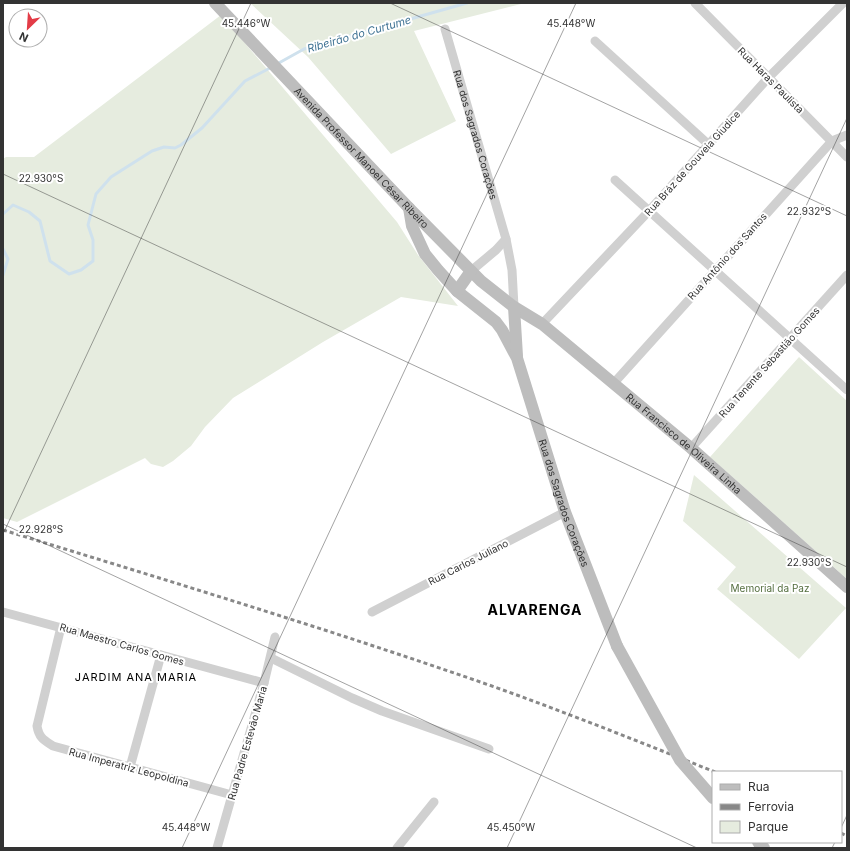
<svg xmlns="http://www.w3.org/2000/svg" width="850" height="851" viewBox="0 0 850 851" font-family="Inter,sans-serif">
  <style>
    .green { fill: #e6ecdf }
    .lines { fill: none; stroke-linecap: round; stroke-linejoin: round }
    .stream { stroke: #cfe1ed; stroke-width: 3 }
    .street { stroke: #d0d0d0; stroke-width: 9 }
    .secondary { stroke: #bdbdbd; stroke-width: 12 }
    .rail { stroke: #888; stroke-width: 3; stroke-dasharray: 4 3; stroke-linecap: butt }
    .secondary-bridge { stroke: #bdbdbd; stroke-width: 12 }
    .ticks { fill: none; stroke: #333; stroke-width: 1; stroke-opacity: 0.45 }
    .labels { text-anchor: middle; dominant-baseline: central; stroke-width: 4; stroke-linejoin: round; paint-order: stroke }
    .street-label { font-size: 10px; fill: #333; stroke: #fff }
    .park-label { font-size: 10px; fill: #556f40; stroke: #fff }
    .water-label { font-size: 11px; font-style: italic; fill: #417495; stroke: #fff }
    .neighbourhood-label { font-size: 11px; letter-spacing: 1px; fill: #000; stroke: #fff }
    .district-label { font-size: 14px; font-weight: bold; letter-spacing: 1px; fill: #000; stroke: #fff }
    .ticks-label { font-size: 10px; text-anchor: middle; fill: #333; stroke: #fff; stroke-width: 4; stroke-linejoin: round; paint-order: stroke }
  </style>
  <rect width="100%" height="100%" fill="#fff"/>
  <!-- green -->
  <path class="green" d="M 250,3 L 525,3 L 414,31 L 456,121 L 391,154 L 308,57 Z
    M 221,15 L 397,222 L 418,255 L 458,306 L 401,297 L 323,342 L 233,398 L 205,427 L 191,446 L 173,461 L 163,467 L 151,464 L 145,458 L 17,522 L 3,518 L 3,159 L 6,157 L 34,157 Z
    M 799,357 L 847,401 L 847,579 L 710,457 Z
    M 694,475 L 846,608 L 799,659 L 717,589 L 736,567 L 683,521 Z"/>
  <g class="lines">
    <!-- stream -->
    <path class="stream" d="M 277,64 L 304,49 L 467,3
      M 3,214 L 13,205 L 29,212 L 40,221 L 50,261 L 69,274 L 81,270 L 93,261 L 93,240 L 88,225 L 96,194 L 111,177 L 152,151 L 164,147 L 175,148 L 181,145 L 202,128 L 245,81 L 272,67
      M 3,249 L 8,259 L 3,275"/>
    <!-- street -->
    <g class="street">
      <path d="M 695,3 L 847,157"/>
      <path id="s1" d="M 445,29 L 506,239 L 512,270 L 514,307"/>
      <path d="M 595,41 L 708,144"/>
      <path d="M 615,180 L 847,390"/>
      <path d="M 471,271 L 496,250 L 506,239"/>
      <path d="M 542,324 L 649,211 L 769,77 L 843,3"/>
      <path d="M 613,384 L 832,141 L 847,135"/>
      <path d="M 691,448 L 847,275"/>
      <path d="M 3,612 L 264,683"/>
      <path d="M 372,612 L 565,512"/>
      <path d="M 61,627 L 37,726 C 39,738 44,740 53,746 L 232,795"/>
      <path d="M 271,658 L 352,698 L 382,711 L 489,749"/>
      <path d="M 130,767 L 161,655"/>
      <path d="M 217,848 L 264,683 L 275,637"/>
      <path d="M 397,848 L 434,802"/>
    </g>
    <!-- secondary -->
    <g class="secondary">
      <path id="s2" d="M 215,3 L 409,208 L 481,281 L 514,307 L 542,324 L 691,448 L 847,587"/>
      <path id="s3" d="M 409,208 L 412,226 L 425,254 L 438,270 L 457,291 L 496,322 L 502,330 L 517,358 L 565,512 L 617,646"/>
      <path d="M 457,291 L 471,271"/>
      <path d="M 514,307 L 517,356"/>
      <path d="M 758,842 L 764,848"/>
    </g>
    <!-- rail -->
    <path class="rail" d="M 3,530 C 166,580 328,629 489,685 C 565,712 640,742 715,772
      M 841,833 L 847,836"/>
    <!-- secondary-bridge -->
    <path class="secondary-bridge" d="M 617,646 L 680,760 L 713,798"/>
  </g>
  <!-- ticks -->
  <path class="ticks" d="M 390,3 L 847,216M 3,174 L 847,567M 3,524 L 697,848M 3,534 L 251,3M 841,828 L 847,815M 182,848 L 576,3M 507,848 L 847,118M 832,848 L 835,842"/>
  <g class="labels">
    <!-- street labels -->
    <g class="street-label">
      <text transform="translate(771 80) rotate(45)">Rua Haras Paulista</text>
      <text stroke="none"><textPath href="#s1" startOffset="110">Rua dos Sagrados Corações</textPath></text>
      <text stroke="none"><textPath href="#s2" startOffset="213">Avenida Professor Manoel César Ribeiro</textPath></text>
      <text transform="translate(692 163) rotate(-48)">Rua Bráz de Gouveia Giudice</text>
      <text transform="translate(727 256) rotate(-48)">Rua Antônio dos Santos</text>
      <text transform="translate(769 362) rotate(-48)">Rua Tenente Sebastião Gomes</text>
      <text stroke="none"><textPath href="#s2" startOffset="645">Rua Francisco de Oliveira Linha</textPath></text>
      <text stroke="none"><textPath href="#s3" startOffset="342">Rua dos Sagrados Corações</textPath></text>
      <text transform="translate(468 562) rotate(-27)">Rua Carlos Juliano</text>
      <text transform="translate(122 644) rotate(16)">Rua Maestro Carlos Gomes</text>
      <text transform="translate(247 743) rotate(-74)">Rua Padre Estevão Maria</text>
      <text transform="translate(129 767) rotate(15)">Rua Imperatriz Leopoldina</text>
    </g>
    <!-- park labels -->
    <g class="park-label">
      <text x="770" y="588">Memorial da Paz</text>
    </g>
    <!-- water labels -->
    <g class="water-label">
      <text transform="translate(359 34) rotate(-16)">Ribeirão do Curtume</text>
    </g>
    <!-- neighbourhood labels -->
    <g class="neighbourhood-label">
      <text x="136" y="677">JARDIM ANA MARIA</text>
    </g>
    <!-- district labels -->
    <g class="district-label">
      <text x="535" y="609">ALVARENGA</text>
    </g>
  </g>
  <g class="ticks-label">
    <text x="246" y="27">45.446°W</text>
    <text x="571" y="27">45.448°W</text>
    <text x="41" y="182">22.930°S</text>
    <text x="809" y="215">22.932°S</text>
    <text x="41" y="533">22.928°S</text>
    <text x="809" y="566">22.930°S</text>
    <text x="186" y="831">45.448°W</text>
    <text x="511" y="831">45.450°W</text>
  </g>
  <!-- border -->
  <rect width="850" height="851" fill="none" stroke="#333333" stroke-width="8"/>
  <!-- legend -->
  <rect x="712" y="771" width="130" height="72" fill="#ffffff" stroke="#adadad"/>
  <rect x="720" y="784" width="20" height="6" fill="#bdbdbd" stroke="#adadad"/>
  <text x="748" y="791" font-size="12" fill="#333333">Rua</text>
  <rect x="720" y="804" width="20" height="6" fill="#888888" stroke="#adadad"/>
  <text x="748" y="811" font-size="12" fill="#333333">Ferrovia</text>
  <rect x="720" y="821" width="20" height="12" fill="#e6ecdf" stroke="#adadad"/>
  <text x="748" y="831" font-size="12" fill="#333333">Parque</text>
  <!-- north arrow -->
  <g transform="translate(28 28) rotate(205)"><circle r="19" fill="#ffffff" stroke="#adadad"/>
  <path d="M0-3L7 15L0 10L-7 15Z" fill="#e33c47"/>
  <text y="-6" font-size="11" font-weight="bold" text-anchor="middle" fill="#333333">N</text>
  </g>
</svg>
